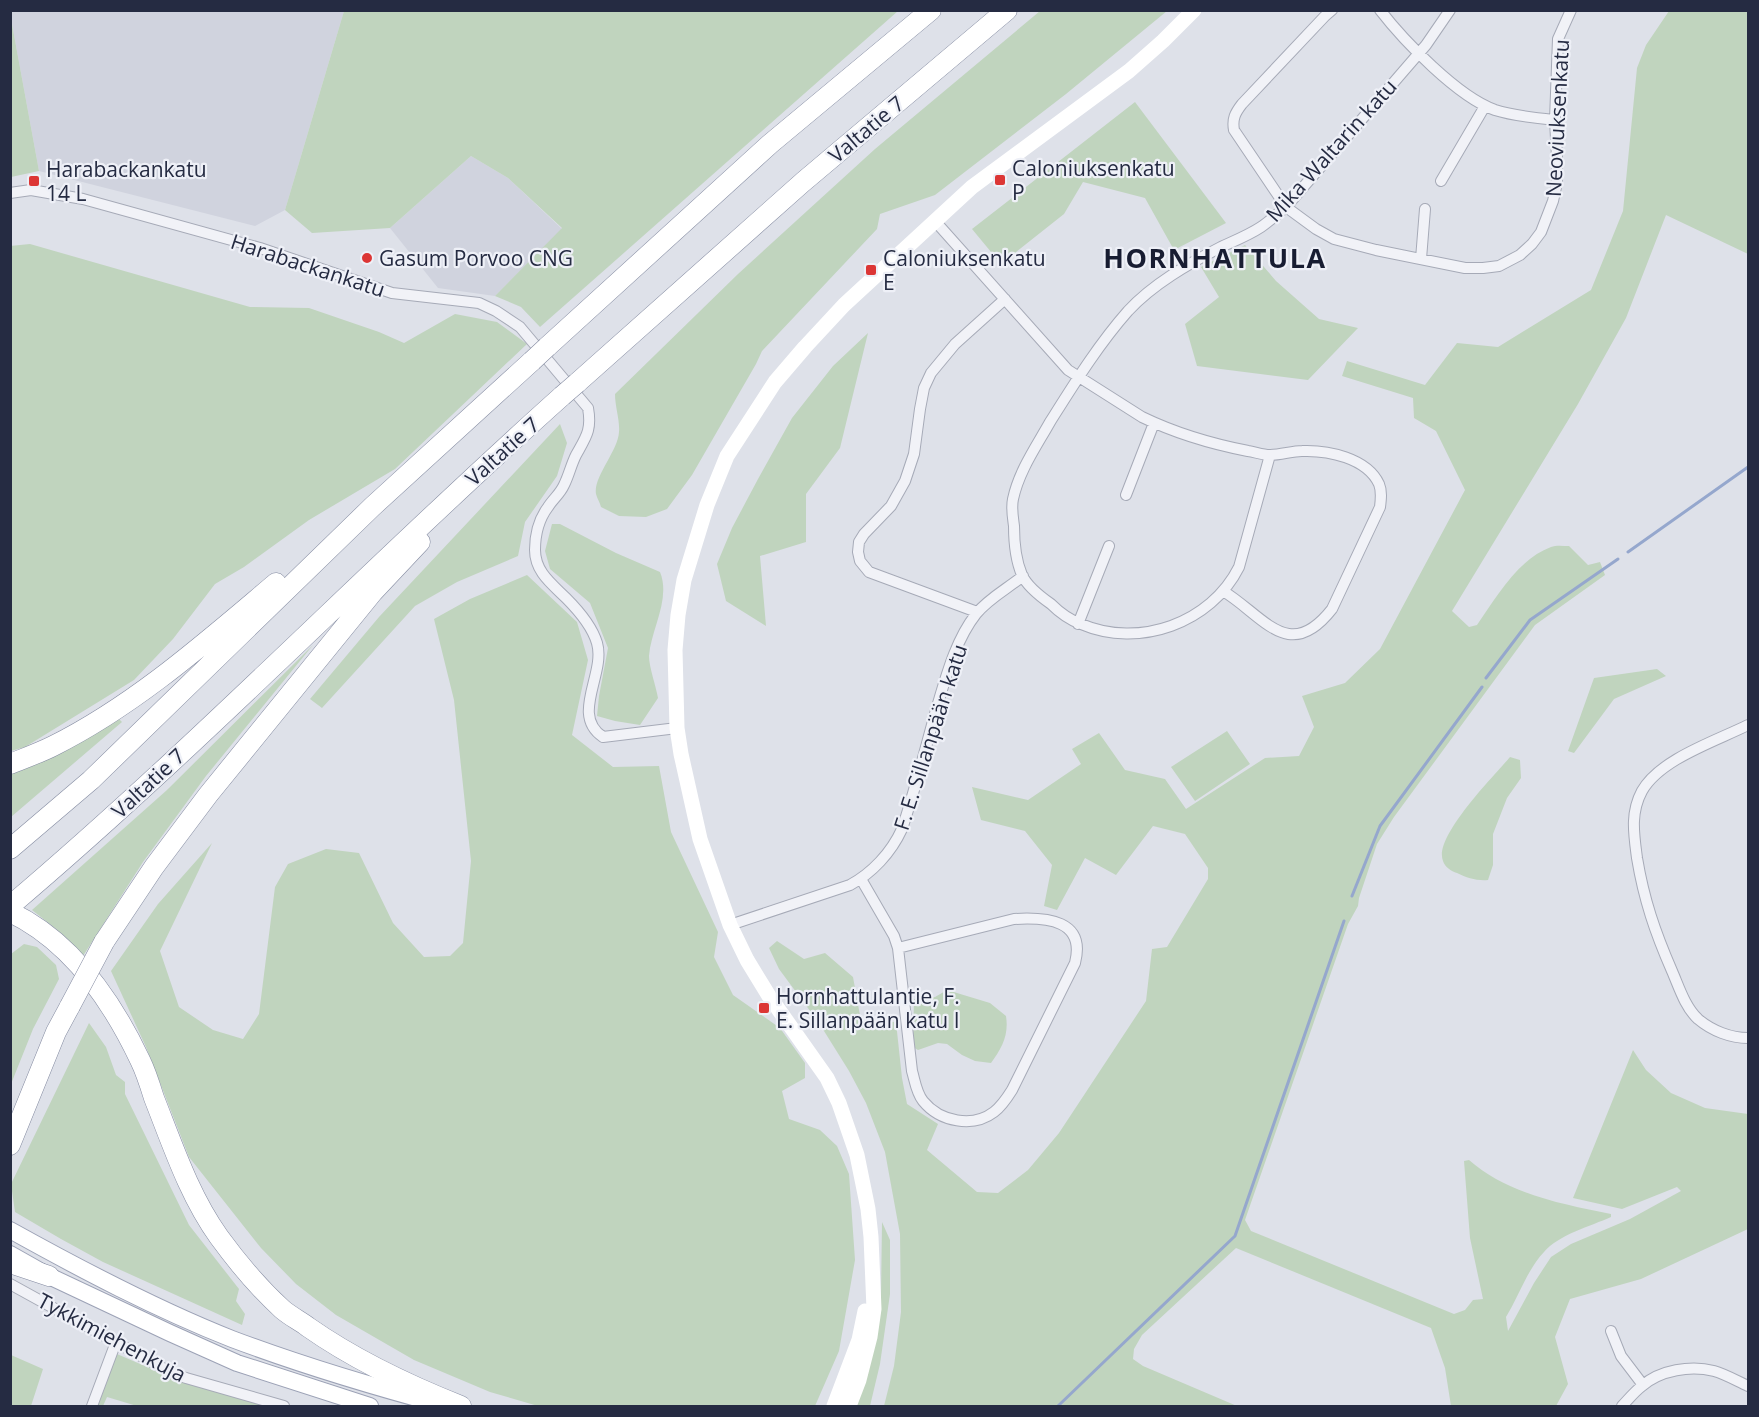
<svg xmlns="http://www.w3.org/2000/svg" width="1759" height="1417" viewBox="0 0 1759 1417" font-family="'Open Sans',sans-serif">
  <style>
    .built { fill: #d0d3de }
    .green { fill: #c0d4be }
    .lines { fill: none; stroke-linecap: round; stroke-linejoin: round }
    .stream { stroke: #95a7cd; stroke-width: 3 }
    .street-casing { stroke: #a6aab7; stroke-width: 12 }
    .primary-casing { stroke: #9ca2b6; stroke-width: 18 }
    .highway-casing { stroke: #848ba1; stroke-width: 21 }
    .street { stroke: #f1f2f7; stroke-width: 10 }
    .secondary { stroke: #fff; stroke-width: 15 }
    .primary { stroke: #fff; stroke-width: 16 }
    .highway { stroke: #fff; stroke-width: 20 }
    .highway-bridge-casing { stroke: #848ba1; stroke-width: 21; stroke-linecap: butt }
    .highway-bridge { stroke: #fff; stroke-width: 20 }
    .poi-dot { fill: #dc3635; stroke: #eef0f7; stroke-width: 2 }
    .labels { text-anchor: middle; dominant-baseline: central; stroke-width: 4.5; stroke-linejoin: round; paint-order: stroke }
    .street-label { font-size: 21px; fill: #252b42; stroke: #eef0f7 }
    .poi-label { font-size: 21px; fill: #252b42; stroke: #eef0f7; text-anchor: start }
    .district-label { font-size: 27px; font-weight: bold; letter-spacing: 1.5px; fill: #181d32; stroke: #eef0f7 }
  </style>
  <rect width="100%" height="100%" fill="#dee1e9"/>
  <!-- built -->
  <path class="built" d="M 12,11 L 344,11 L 285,210 L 255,226 L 39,171 L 12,24 Z
    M 471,156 L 508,178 L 562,229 L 495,296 L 438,288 L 390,228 Z"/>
  <!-- green -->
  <path class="green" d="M 12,11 L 12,24 L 39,171 L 11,177 Z
    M 344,11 L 344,10 L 898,11 L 540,327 L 521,307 L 495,296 L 562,228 L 508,178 L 471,156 L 390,228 L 312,233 L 285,210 Z
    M 1040,11 L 1167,11 L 1066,94 L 935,195 L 880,214 L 877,229 L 762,351 L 756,364 L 692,475 L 667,509 L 646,517 L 619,516 L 601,507 C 600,503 597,498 596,494 C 593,477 618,451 619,432 C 620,420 615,407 615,394 L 738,274 L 875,149 Z
    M 1669,11 L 1748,11 L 1748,254 L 1666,215 L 1626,318 L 1578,404 L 1452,611 L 1469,627 L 1477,625 C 1496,598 1518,559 1551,547 C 1556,545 1563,546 1569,546 L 1588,565 L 1600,562 L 1605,575 L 1535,625 L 1394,817 L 1377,844 L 1359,898 L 1358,906 L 1348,924 L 1245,1220 L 1251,1231 L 1454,1314 L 1465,1310 L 1473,1300 L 1483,1299 L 1470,1238 L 1464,1161 L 1469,1160 C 1508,1194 1561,1204 1611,1214 L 1611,1217 C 1591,1226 1558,1235 1544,1252 C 1527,1270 1519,1296 1506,1317 L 1508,1331 L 1534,1283 L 1551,1257 L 1571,1244 L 1630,1219 L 1681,1191 L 1677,1187 L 1622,1209 L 1573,1198 L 1633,1050 L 1646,1070 L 1671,1093 L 1705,1108 L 1748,1114 L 1748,1229 L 1641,1279 L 1570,1299 L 1555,1337 L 1568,1384 L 1556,1406 L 1451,1406 L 1445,1368 L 1431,1328 L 1236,1248 L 1142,1335 L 1134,1349 L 1133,1359 L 1143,1366 L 1237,1406 L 884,1406 L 894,1366 L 901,1312 L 900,1234 L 885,1152 L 866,1103 L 849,1071 L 819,1023 L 779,969 L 769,948 L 777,941 L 804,959 L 825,953 L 853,977 L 861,1021 L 896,1022 L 902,1078 L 907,1104 L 938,1124 L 927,1150 L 977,1192 L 998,1193 L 1028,1170 L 1059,1133 L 1146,1001 L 1152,949 L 1167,947 L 1208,879 L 1208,868 L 1185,834 L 1153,826 L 1116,875 L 1085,858 L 1057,910 L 1044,906 L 1052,865 L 1025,831 L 981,820 L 972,787 L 1028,800 L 1081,764 L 1072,749 L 1099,733 L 1125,770 L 1165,779 L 1186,809 L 1265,758 L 1299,756 L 1314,727 L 1302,696 L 1345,683 L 1380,649 L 1465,490 L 1436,431 L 1414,418 L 1413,398 L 1342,376 L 1347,361 L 1425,385 L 1457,343 L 1498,347 L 1591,290 L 1623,211 L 1637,68 L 1646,45 Z
    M 1135,102 L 1226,223 L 1174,250 L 1145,198 L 1083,182 L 1064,214 L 1001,264 L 972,229 Z
    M 30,244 L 250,307 L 309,308 L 379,332 L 404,343 L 455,314 L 497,322 L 527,344 L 395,469 L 309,520 L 244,567 L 215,584 L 173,639 L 134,680 L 25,747 L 11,751 L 10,246 Z
    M 1245,245 L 1276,281 L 1319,319 L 1358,328 L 1308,380 L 1197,366 L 1185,324 L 1219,297 L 1201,267 Z
    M 868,333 L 840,448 L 806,494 L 806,542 L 760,556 L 766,626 L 726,601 L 717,564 L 732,528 L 758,479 L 792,418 L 833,366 Z
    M 560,424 L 567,443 L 557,476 L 525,522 L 518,556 L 457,582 L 415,606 L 322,708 L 310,699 L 379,617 Z
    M 552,524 L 560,524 L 616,553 L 660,572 C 671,599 651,629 649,656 C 649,667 656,686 658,698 L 640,725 L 615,721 L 597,716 L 599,696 L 608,648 L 590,603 L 550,569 L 545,551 Z
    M 527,575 L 577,622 L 588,660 L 572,735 L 613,767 L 659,766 L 671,832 L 718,932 L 714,957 L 733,995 L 780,1028 L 805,1063 L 805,1078 L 782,1091 L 789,1119 L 820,1130 L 837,1146 L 849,1174 L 855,1260 L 839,1351 L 815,1406 L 538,1406 L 490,1392 L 414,1360 L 336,1315 L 296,1284 L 261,1248 L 189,1157 L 146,1047 L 111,971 L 158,904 L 212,843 L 160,951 L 179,1007 L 213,1030 L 243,1039 L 259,1014 L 275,887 L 288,864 L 326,849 L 359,853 L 393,923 L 424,957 L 450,956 L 463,943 L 471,861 L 454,700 L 434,619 L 470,599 Z
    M 313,645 L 206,776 L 143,862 L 83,956 L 56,929 L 32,910 L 167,790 Z
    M 1657,669 L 1666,676 L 1614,699 L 1574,753 L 1568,751 L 1594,678 Z
    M 118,718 L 122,722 L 11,817 L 10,768 Z
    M 1227,731 L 1250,764 L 1195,801 L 1171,767 Z
    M 1510,757 L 1520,760 L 1521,778 L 1507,798 L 1493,834 L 1493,865 L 1488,880 C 1477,881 1467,878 1457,873 C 1451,871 1445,867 1443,861 C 1433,837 1495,775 1510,757 Z
    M 24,944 L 37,947 L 56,965 L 59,979 L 33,1029 L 11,1084 L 11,954 Z
    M 947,990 L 990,1003 L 1006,1016 C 1009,1035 1002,1048 991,1063 L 975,1061 L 962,1055 L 947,1044 L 938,1043 L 918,1050 L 913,1047 L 914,999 L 935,997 Z
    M 89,1023 L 106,1047 L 116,1075 L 125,1082 L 125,1094 L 189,1225 L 239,1289 L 236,1301 L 245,1314 L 242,1325 L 103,1262 L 61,1239 L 15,1212 L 11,1184 Z
    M 882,1222 L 890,1240 L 890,1294 L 880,1364 L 870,1406 L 856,1406 L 876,1334 L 881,1295 Z
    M 117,1354 L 175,1379 L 268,1406 L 137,1406 L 107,1397 L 103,1406 L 98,1406 Z
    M 11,1355 L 43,1369 L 31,1406 L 11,1406 Z"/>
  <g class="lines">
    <!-- stream -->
    <path class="stream" d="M 1628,552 L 1748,467
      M 1486,678 L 1530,620 L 1618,559
      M 1352,896 L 1380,826 L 1482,687
      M 1058,1406 L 1235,1236 L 1344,921"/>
    <defs>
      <path id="street" d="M 1332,10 L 1325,16 L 1242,104 C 1235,113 1232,119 1234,130 L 1286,207 L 1316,229 L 1334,239 L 1376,250 L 1465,268 L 1483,268 L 1499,266 L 1520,255 L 1532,244 L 1541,232 L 1553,201 L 1557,183 L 1557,158 L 1555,120 L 1558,39 L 1571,10
        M 1380,10 C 1404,41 1458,97 1495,110 C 1514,116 1535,118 1555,120
        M 1441,181 L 1485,106
        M 10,193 L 31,190 L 83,199 L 260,248 L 392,293 L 479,303 L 496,311 L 520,327 L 588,408 C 592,430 586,437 576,455 C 571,465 569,475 564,485 C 560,494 553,499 548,507 C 539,519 535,535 535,550 C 535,572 552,584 566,598 C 579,611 592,626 597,643 C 606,674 570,715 603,737 L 677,728
        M 935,221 L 1068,370 L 1142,417 C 1175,433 1212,444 1248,451 C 1255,452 1263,455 1270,455 C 1281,455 1292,451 1302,451 C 1328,450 1367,458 1379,484 C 1382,491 1381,499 1380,507 L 1332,609 C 1289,664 1264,616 1223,591
        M 1421,259 L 1425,209
        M 1270,455 L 1239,567 C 1211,623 1139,649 1081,624 C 1070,620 1059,612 1051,604 C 1041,597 1027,586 1022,575 C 1016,561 1014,542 1014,526 C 1013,518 1011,508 1013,499 C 1019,471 1036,447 1050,422 C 1074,384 1098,345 1128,311 C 1153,284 1188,264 1221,247 C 1234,241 1249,235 1261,227 C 1270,221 1278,213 1286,207 L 1426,45 L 1450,10
        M 1126,495 L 1154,423
        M 977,612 L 869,572 L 860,561 L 858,552 L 859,542 L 864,534 L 891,506 L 905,481 L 914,454 L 920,409 L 924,388 L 931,373 L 955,344 L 1005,299
        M 1078,624 L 1109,546
        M 1748,725 C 1716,741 1660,759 1642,791 C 1630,813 1634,835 1637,858 C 1644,900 1655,932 1672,971 C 1679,987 1685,1007 1698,1019 C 1712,1031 1731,1038 1748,1038
        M 861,879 L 894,936 L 898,948 L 912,1071 C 915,1081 916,1092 923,1101 C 940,1122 973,1128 994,1112 C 1002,1106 1007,1098 1012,1090 L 1075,963 C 1086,920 1047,917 1014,919 L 898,948
        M 730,925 L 850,885 C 872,873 891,853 902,829 C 915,790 925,750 936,710 C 946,677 955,641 976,614 C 989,598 1007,589 1023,576
        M 10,1284 L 168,1371 L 186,1378 L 284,1406
        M 1611,1331 L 1621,1356 L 1643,1385
        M 92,1406 L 116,1342
        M 1622,1406 C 1628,1400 1634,1392 1642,1386 C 1660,1370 1691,1365 1714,1371 C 1725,1374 1737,1381 1748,1386"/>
      <path id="primary" d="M 10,1230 C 82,1270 156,1309 232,1339 C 301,1365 371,1386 442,1405
        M 10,1254 L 49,1276 L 170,1333 L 237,1363 L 370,1406"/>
      <path id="highway" d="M 547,347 L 770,144 L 931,10
        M 577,383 L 803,182 L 1007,10
        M 10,764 C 25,758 39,753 53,746 C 135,705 206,642 276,583
        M 10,849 L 91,780 L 372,507 L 532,361
        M 10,906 C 201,744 375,563 562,396
        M 10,912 C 71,941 112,1001 140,1060 C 146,1072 150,1085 154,1098 C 173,1146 189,1195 219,1237 C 238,1263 259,1288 282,1309 C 290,1316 300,1321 308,1327 C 355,1360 408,1385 461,1406
        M 104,942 L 154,867 L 208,795 L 373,592 L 420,542
        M 10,1145 L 56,1032 L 70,1006
        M 10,1263 L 49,1276"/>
    </defs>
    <!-- street casing -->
    <use href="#street" class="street-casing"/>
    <!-- primary casing -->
    <use href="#primary" class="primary-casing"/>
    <!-- highway casing -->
    <use href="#highway" class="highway-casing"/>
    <!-- street -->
    <use href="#street" class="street"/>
    <!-- secondary -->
    <path class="secondary" d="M 834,1406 L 859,1340 L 865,1311
      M 849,1406 L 859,1380 L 870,1337 L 874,1309 L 871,1237 L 868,1209 L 857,1155 L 839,1103 L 827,1078 L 769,996 L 747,960 L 730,925 L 700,839 L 681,754 L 677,728 L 675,650 L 678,615 L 684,580 L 707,505 L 727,456 L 775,382 L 805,347 L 844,305 L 972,187 L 1129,71 L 1163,41 L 1194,10"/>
    <!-- primary -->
    <use href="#primary" class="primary"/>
    <!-- highway -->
    <use href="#highway" class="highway"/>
    <defs>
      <path id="highway-bridge" d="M 532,361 L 547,347
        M 562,396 L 577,383
        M 70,1006 L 104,942"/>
    </defs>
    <!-- highway-bridge casing -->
    <use href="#highway-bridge" class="highway-bridge-casing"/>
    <!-- highway-bridge -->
    <use href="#highway-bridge" class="highway-bridge"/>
  </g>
  <!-- markers -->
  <g class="poi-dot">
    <rect x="994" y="174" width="12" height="12" rx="3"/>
    <rect x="28" y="175" width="12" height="12" rx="3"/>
    <circle cx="367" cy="258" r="6"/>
    <rect x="865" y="264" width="12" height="12" rx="3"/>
    <rect x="758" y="1002" width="12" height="12" rx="3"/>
  </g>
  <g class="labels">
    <!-- street labels -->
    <g class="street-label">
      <text transform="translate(1557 118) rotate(-87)">Neoviuksenkatu</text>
      <text transform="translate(866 129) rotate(-40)">Valtatie 7</text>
      <text transform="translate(1331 150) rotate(-48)">Mika Waltarin katu</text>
      <text transform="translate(308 265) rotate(18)">Harabackankatu</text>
      <text transform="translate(502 451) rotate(-42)">Valtatie 7</text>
      <text transform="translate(930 737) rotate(-72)">F. E. Sillanpään katu</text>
      <text transform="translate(148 783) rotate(-43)">Valtatie 7</text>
      <text transform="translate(112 1337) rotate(28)">Tykkimiehenkuja</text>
    </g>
    <!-- poi labels -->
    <g class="poi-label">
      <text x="1012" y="168">Caloniuksenkatu<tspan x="1012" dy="24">P</tspan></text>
      <text x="46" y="169">Harabackankatu<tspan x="46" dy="24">14 L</tspan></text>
      <text x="379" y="258">Gasum Porvoo CNG</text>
      <text x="883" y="258">Caloniuksenkatu<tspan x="883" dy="24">E</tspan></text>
      <text x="776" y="996">Hornhattulantie, F.<tspan x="776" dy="24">E. Sillanpään katu I</tspan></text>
    </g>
    <!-- district labels -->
    <g class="district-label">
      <text x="1215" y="257">HORNHATTULA</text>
    </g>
  </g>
  <!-- border -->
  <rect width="1759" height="1417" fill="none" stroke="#252b42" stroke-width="24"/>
</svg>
